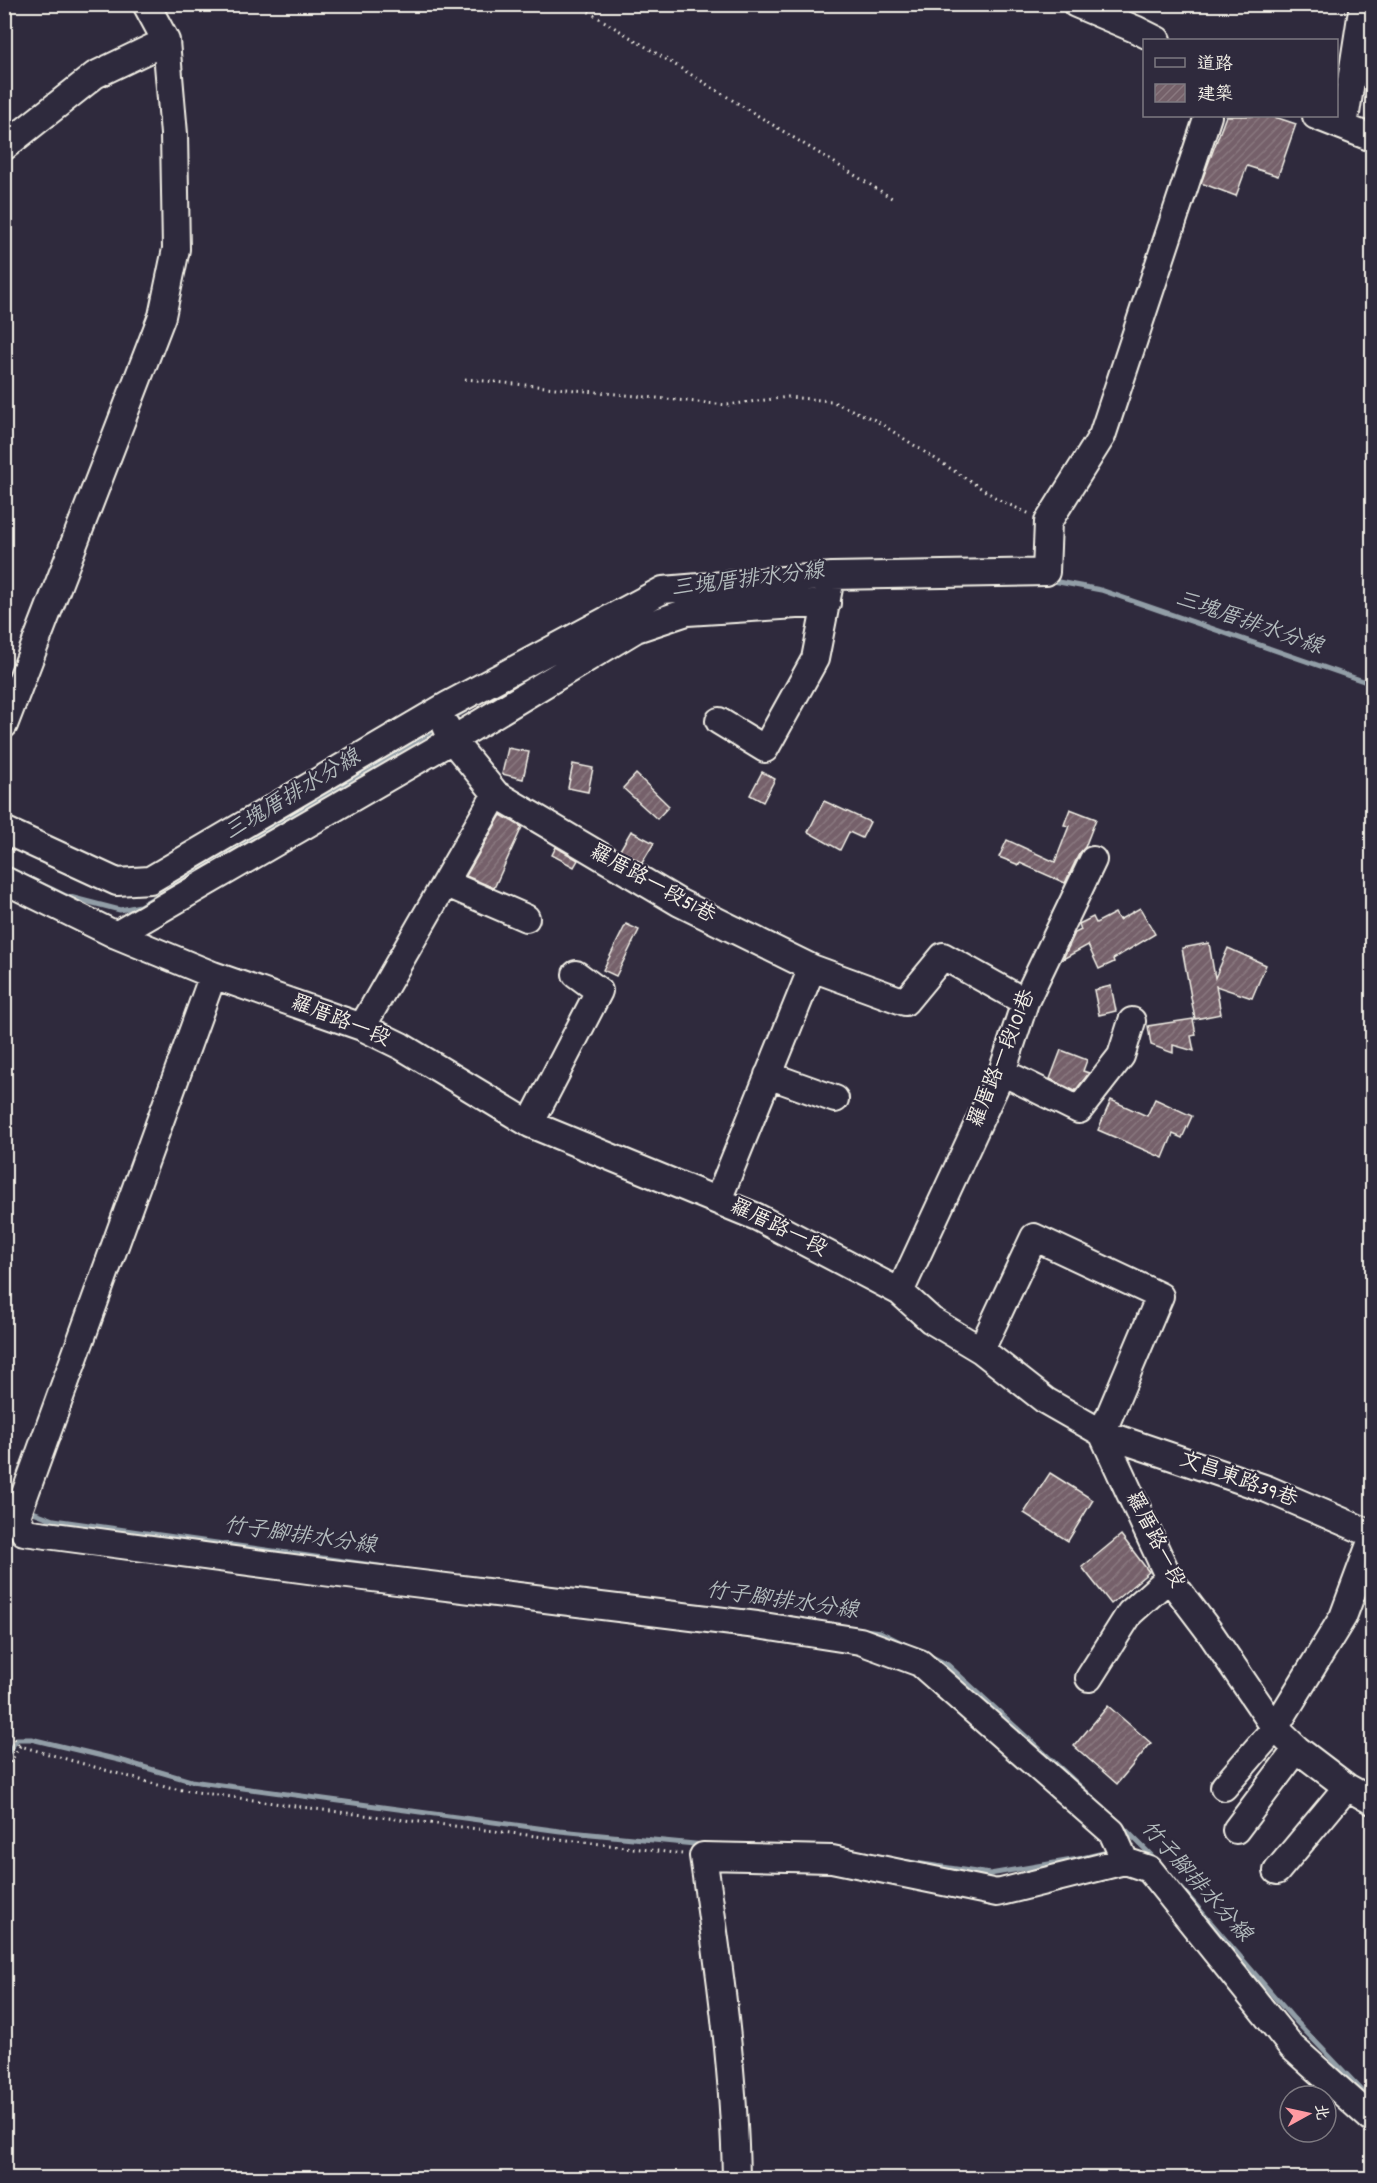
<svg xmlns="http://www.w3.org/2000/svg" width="1377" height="2183" viewBox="0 0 1377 2183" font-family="Dekko,'LXGW WenKai TC',sans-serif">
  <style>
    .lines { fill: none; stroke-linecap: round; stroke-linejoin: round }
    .stream { stroke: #929ea7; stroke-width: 5 }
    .building { fill: url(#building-hatch); stroke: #f4f1e8; stroke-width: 1.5 }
    .minor-casing { stroke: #f4f1e8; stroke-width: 30 }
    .path { stroke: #f4f1e8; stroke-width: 3; stroke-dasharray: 1.5 4.5; stroke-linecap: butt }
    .minor { stroke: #2f2a3d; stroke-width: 26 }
    .labels { text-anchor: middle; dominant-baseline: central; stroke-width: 4.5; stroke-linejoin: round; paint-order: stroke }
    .street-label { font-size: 21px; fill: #f4f1e8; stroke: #2f2a3d }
    .water-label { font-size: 22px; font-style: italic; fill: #b2babc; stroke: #2f2a3d }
  </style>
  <defs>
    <pattern id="building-hatch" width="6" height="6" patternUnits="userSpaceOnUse" patternTransform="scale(1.5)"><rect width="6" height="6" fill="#75616a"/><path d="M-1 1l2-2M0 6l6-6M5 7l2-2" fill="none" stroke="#89787f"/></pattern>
  </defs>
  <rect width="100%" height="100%" fill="#2f2a3d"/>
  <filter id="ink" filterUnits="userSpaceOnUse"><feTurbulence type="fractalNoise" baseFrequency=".0167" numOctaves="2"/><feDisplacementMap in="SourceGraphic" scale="12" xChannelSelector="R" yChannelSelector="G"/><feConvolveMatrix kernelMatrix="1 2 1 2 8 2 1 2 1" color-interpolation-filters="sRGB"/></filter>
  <g filter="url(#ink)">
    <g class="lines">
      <!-- stream -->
      <path class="stream" d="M 1048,580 L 1101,590 L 1372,684
        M 449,720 L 477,703
        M 4,866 L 66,896 L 120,910 L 140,906 L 439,727
        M 28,1510 L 54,1520 L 386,1567
        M 865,1630 L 880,1632 L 906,1645
        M 928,1655 L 948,1665 L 1093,1798
        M 4,1759 L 17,1739 L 31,1739 L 123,1761 L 191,1781 L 560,1831 L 705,1845
        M 1119,1823 L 1157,1861
        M 902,1861 L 990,1874 L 1078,1859 L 1112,1851
        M 1181,1888 L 1292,2017 L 1372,2101"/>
    </g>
    <!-- building -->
    <path class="building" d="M 1226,116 L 1272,116 L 1296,124 L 1278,176 L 1247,166 L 1236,196 L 1201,183 Z
      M 508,748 L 529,752 L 523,779 L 502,774 Z
      M 573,764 L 593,768 L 588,792 L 568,788 Z
      M 762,772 L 775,779 L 763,802 L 750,795 Z
      M 636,774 L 669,806 L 657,819 L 623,788 Z
      M 824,801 L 870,822 L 862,838 L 849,832 L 840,850 L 808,832 Z
      M 1070,809 L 1096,819 L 1085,847 L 1079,854 L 1065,883 L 1020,863 L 1019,865 L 999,857 L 1007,840 L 1055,862 L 1069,826 L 1064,825 Z
      M 501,815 L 522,827 L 494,888 L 466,876 Z
      M 631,831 L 654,843 L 642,863 L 620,850 Z
      M 556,847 L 578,860 L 574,867 L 552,855 Z
      M 1140,908 L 1155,934 L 1113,959 L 1114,962 L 1099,969 L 1088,945 L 1063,959 L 1075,933 L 1081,930 L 1079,924 L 1093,917 L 1096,923 L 1115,913 L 1119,920 Z
      M 626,924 L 639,930 L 616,976 L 603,970 Z
      M 1209,943 L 1215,978 L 1228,948 L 1266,965 L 1252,998 L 1216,986 L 1221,1014 L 1195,1019 L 1182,948 Z
      M 1111,986 L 1116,1011 L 1099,1015 L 1094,990 Z
      M 1193,1019 L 1196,1035 L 1191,1036 L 1194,1051 L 1173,1045 L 1173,1053 L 1151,1045 L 1148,1026 Z
      M 1061,1050 L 1087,1060 L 1083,1071 L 1089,1073 L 1075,1091 L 1050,1079 Z
      M 1155,1099 L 1192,1116 L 1182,1138 L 1173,1134 L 1163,1158 L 1098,1130 L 1111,1100 L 1147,1116 Z
      M 1050,1473 L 1093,1500 L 1068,1541 L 1024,1513 Z
      M 1121,1535 L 1149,1572 L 1111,1604 L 1082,1567 Z
      M 1108,1706 L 1151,1743 L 1117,1784 L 1074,1746 Z"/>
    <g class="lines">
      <defs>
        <path id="minor" d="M 1076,4 L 1135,29 L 1157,40
          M 1316,116 L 1372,138
          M 1344,126 L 1363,4
          M 4,147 L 95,75 L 166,41
          M 719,721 L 765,749 L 815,659 L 829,588
          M 4,725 L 162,316 L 176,249 L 174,134 L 166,41 L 146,4
          M 446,726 L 452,740 L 496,794 L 680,903 L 812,968 L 905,1002 L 943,956 L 1025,1002
          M 4,830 L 117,882 L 150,880 L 448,705 L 663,590 L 832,576 L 1046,572 L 1048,522 L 1102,436 L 1208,116
          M 4,880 L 116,935 L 213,975 L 362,1027 L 401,1046 L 530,1124 L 757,1217 L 900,1292 L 931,1320 L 981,1350 L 1046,1401 L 1102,1433 L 1169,1578 L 1209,1631 L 1275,1728 L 1297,1749 L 1347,1787 L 1372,1801
          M 445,883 L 526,918
          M 116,935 L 452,740 L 636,629 L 687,612 L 827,603
          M 362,1027 L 496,794
          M 1002,1072 L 1079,1110 L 1121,1056 L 1132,1021
          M 768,1075 L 835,1099
          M 530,1124 L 599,991 L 576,974
          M 718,1200 L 812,968
          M 900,1292 L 1002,1072 L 1025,1002 L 1093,860
          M 981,1350 L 1034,1237 L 1160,1296 L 1102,1433 L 1267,1489 L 1372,1534
          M 4,1510 L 17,1516 L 24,1532 L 323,1572 L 757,1625 L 860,1641 L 920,1663 L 1112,1832 L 1125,1861
          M 17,1516 L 213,975
          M 1089,1678 L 1130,1613 L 1169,1578
          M 1224,1787 L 1275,1728 L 1343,1617 L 1372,1539
          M 1236,1830 L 1297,1749
          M 1277,1871 L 1347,1787
          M 736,2178 C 734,2070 719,1963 703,1856 L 832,1859 L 997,1893 L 1125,1861 L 1149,1869 L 1292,2047 L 1372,2119"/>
      </defs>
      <!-- minor casing -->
      <use href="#minor" class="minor-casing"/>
      <!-- path -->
      <path class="path" d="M 581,4 L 581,7 L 895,200
        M 465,379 L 727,405 L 788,397 L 831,401 L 875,420 L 1001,501 L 1030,514
        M 4,1735 L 10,1734 L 20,1746
        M 4,1773 L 20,1746 L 169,1788 L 323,1810 L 682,1854"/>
      <!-- minor -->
      <use href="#minor" class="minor"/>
    </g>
  </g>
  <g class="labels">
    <!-- street labels -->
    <g class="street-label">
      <text transform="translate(652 885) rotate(29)">羅厝路一段51巷</text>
      <text transform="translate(340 1022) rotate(22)">羅厝路一段</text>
      <text transform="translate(1003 1059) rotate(-68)">羅厝路一段101巷</text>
      <text transform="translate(778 1229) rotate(26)">羅厝路一段</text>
      <text transform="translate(1238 1481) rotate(20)">文昌東路39巷</text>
      <text transform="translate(1154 1540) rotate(63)">羅厝路一段</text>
    </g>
    <!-- water labels -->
    <g class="water-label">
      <text transform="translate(748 581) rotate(-7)">三塊厝排水分線</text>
      <text transform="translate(1249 624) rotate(19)">三塊厝排水分線</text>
      <text transform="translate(293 796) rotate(-31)">三塊厝排水分線</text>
      <text transform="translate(300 1537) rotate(8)">竹子腳排水分線</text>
      <text transform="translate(782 1602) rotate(8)">竹子腳排水分線</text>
      <text transform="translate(1195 1882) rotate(48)">竹子腳排水分線</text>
    </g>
  </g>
  <!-- margin -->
  <rect width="1377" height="2183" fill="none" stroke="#2f2a3d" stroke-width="24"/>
  <rect x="12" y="12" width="1353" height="2159" fill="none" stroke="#f4f1e8" stroke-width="2" filter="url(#ink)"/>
  <!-- legend -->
  <rect x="1143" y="39" width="195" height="78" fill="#2f2a3d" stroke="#7e7a81" stroke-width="1.5"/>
  <rect x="1155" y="58" width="30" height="9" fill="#2f2a3d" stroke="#7e7a81" stroke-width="1.5"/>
  <text x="1197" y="69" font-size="18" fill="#f4f1e8">道路</text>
  <rect x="1155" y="84" width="30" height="18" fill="url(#building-hatch)" stroke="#7e7a81" stroke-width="1.5"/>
  <text x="1197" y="99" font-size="18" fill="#f4f1e8">建築</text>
  <!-- north arrow -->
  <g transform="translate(1308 2114) rotate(82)"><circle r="28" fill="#2f2a3d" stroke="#7e7a81" stroke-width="1.5"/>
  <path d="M0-4.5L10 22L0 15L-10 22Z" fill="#ff9aa2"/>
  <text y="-9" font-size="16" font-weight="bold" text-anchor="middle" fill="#f4f1e8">北</text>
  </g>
</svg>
